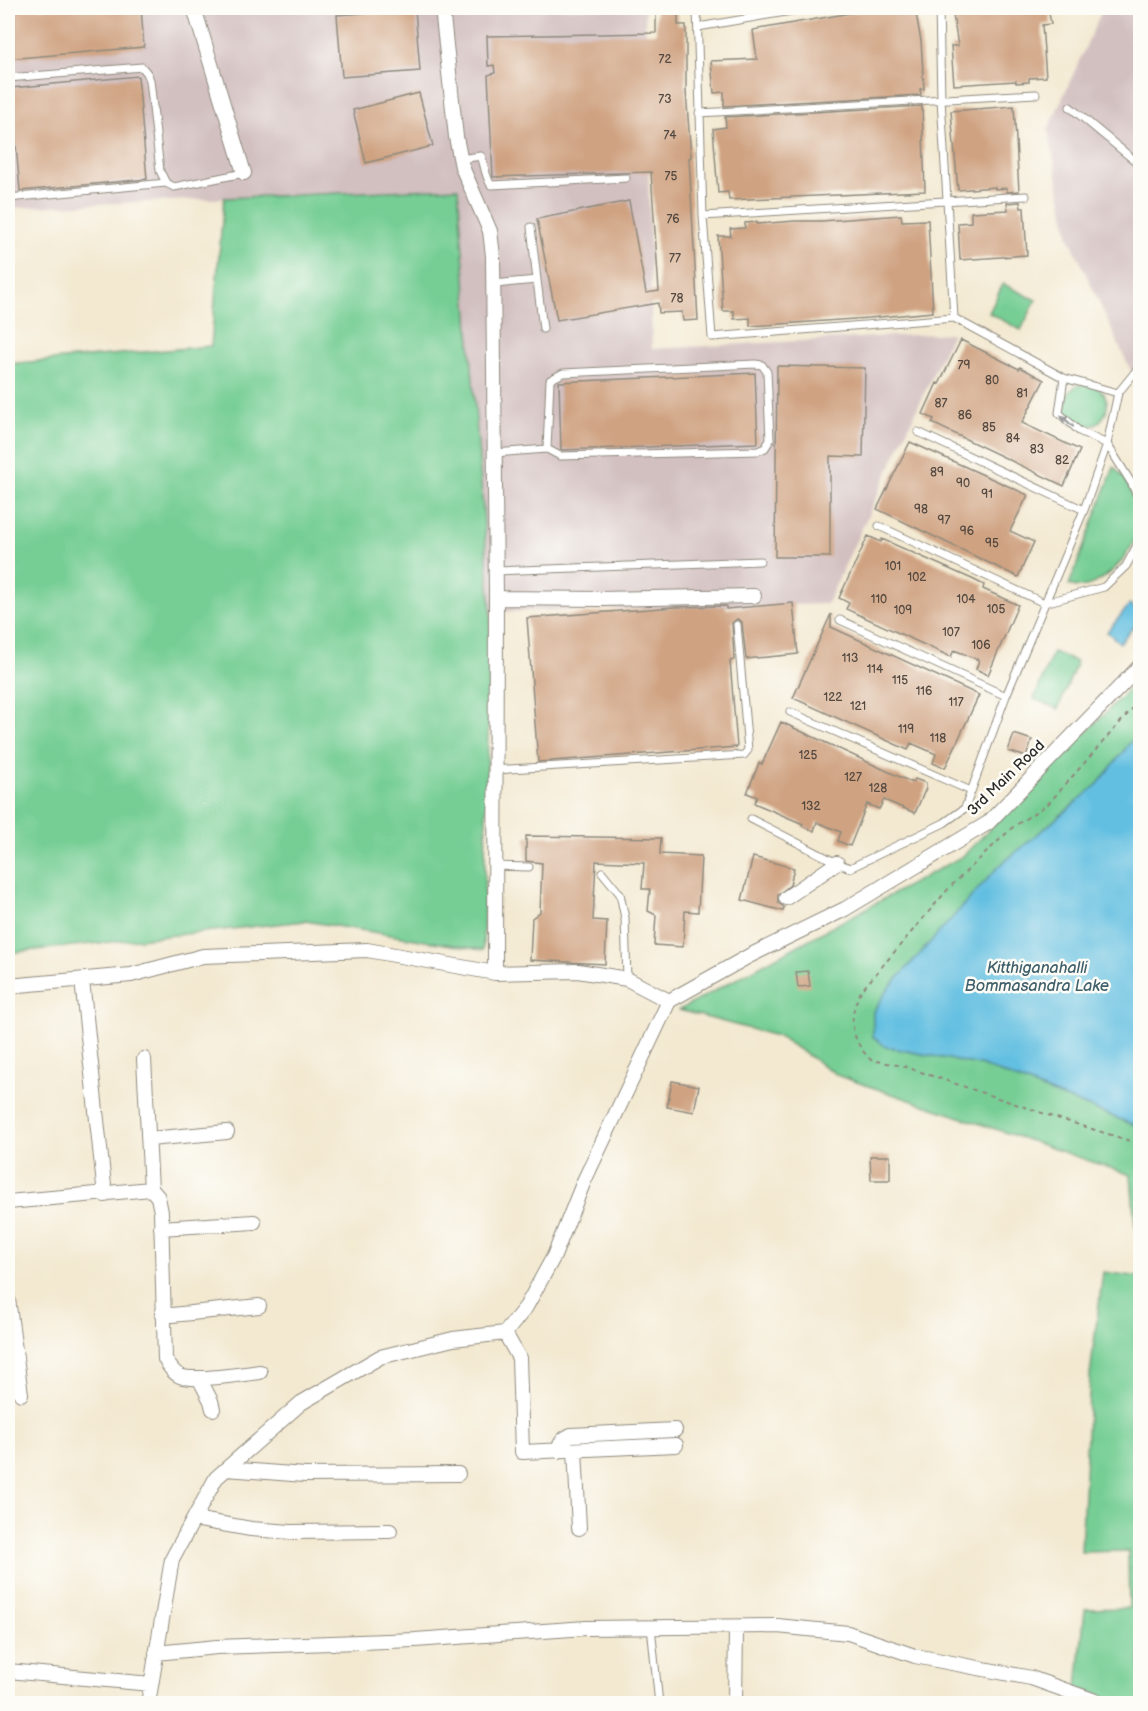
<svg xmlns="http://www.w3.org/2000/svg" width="1148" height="1711" viewBox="0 0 1148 1711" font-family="'Balsamiq Sans',sans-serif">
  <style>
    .industrial { fill: #d2bfc0 }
    .green { fill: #76ce94; stroke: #507c60; stroke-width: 1.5 }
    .water { fill: #63bfe1; stroke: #477586; stroke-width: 1.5 }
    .building { fill: #cfa281 }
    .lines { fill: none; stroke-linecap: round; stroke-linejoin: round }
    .service-casing { stroke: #8f8a7e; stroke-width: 9 }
    .minor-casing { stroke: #8f8a7e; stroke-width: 16 }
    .path { stroke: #8f8a7e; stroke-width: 2; stroke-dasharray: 4.5 4.5; stroke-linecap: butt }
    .service { stroke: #fff; stroke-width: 7 }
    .minor { stroke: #fff; stroke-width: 14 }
    .oneway { fill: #a0a0a0 }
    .labels { text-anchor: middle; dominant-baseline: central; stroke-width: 5; stroke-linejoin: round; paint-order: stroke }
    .number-label { font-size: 12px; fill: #544940 }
    .street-label { font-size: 15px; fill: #2b2b2b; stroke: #fdfcf7 }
    .water-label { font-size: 16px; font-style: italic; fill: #3f5f6b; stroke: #fdfcf7 }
  </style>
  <rect width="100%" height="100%" fill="#fdfcf7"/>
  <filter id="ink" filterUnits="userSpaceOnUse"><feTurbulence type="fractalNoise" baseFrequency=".0167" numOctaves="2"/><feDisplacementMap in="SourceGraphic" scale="12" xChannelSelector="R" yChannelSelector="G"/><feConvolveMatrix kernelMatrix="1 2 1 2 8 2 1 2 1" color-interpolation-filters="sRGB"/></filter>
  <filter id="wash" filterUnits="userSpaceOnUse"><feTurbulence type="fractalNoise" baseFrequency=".008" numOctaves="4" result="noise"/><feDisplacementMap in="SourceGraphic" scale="24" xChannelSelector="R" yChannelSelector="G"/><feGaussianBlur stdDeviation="1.35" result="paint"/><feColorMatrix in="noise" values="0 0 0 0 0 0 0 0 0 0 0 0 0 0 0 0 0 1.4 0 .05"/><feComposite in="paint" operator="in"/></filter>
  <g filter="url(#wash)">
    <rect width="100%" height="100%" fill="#f3e9d1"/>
    <!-- industrial -->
    <path class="industrial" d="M 8,8 L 645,8 L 652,349 L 952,333 L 827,604 L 491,612 L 458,188 L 8,208 Z
      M 1103,8 L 1140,8 L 1140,391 L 1069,237 L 1048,130 Z"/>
    <!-- green -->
    <path class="green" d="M 458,188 L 491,612 L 483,950 L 305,921 L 8,953 L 8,364 L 211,346 L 224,198 Z
      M 1003,284 L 1036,300 L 1021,330 L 989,313 Z
      M1065 405a21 21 0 1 1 42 0a21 21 0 1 1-42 0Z
      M 1114,467 C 1126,479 1136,499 1139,516 C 1143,545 1100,597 1069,585 Z
      M 1053,652 L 1077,662 L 1058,709 L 1034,699 Z
      M 1140,678 L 1140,730 L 1098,784 L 998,867 L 886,1047 L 980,1065 L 1140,1127 L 1140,1238 L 1135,1225 L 1131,1175 L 839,1076 L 780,1037 L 679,1010 L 963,856 Z
      M 1103,1272 L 1140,1277 L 1140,1703 L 1123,1703 L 1077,1688 L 1085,1609 L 1129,1608 L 1128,1551 L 1081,1552 L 1090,1375 Z"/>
    <!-- water -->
    <path class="water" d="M 1130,604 L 1140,613 L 1140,619 L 1120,643 L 1107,632 Z
      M 1140,730 L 1140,1127 L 980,1065 L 886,1047 L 873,1037 L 873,1012 L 888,989 L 998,867 L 1098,784 Z"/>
    <g id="blocks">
      <!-- building -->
      <path class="building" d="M 8,8 L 141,8 L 144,47 L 8,59 Z
        M 656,8 L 678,8 L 678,25 L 686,25 L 686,91 L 691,157 L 689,158 L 698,320 L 683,321 L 682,312 L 659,313 L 658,303 L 557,320 L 537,219 L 629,201 L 646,293 L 659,291 L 651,172 L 493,177 L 488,75 L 495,73 L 494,65 L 488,66 L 487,36 L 656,33 Z
        M 879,8 L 915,8 L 921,41 L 924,89 L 920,89 L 921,95 L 724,106 L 724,92 L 714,93 L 711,61 L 757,59 L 753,30 Z
        M 952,8 L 1048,8 L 1051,24 L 1042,25 L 1046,77 L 1029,78 L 1029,82 L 1016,83 L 1016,81 L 954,85 L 951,46 L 958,46 Z
        M 415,9 L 420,71 L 342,77 L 337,15 Z
        M 138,76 L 147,179 L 20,191 L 11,88 Z
        M 419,93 L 433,146 L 366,163 L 353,110 Z
        M 922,106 L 925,191 L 729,200 L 728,192 L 718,193 L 713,129 L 726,127 L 725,117 Z
        M 1014,106 L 1019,191 L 1007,192 L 1007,188 L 995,189 L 995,187 L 958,190 L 951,111 Z
        M 1020,202 L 1021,208 L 1024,208 L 1027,255 L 960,260 L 958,223 L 971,222 L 971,212 L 1008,210 L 1007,203 Z
        M 901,215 L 902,221 L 928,220 L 933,312 L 869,318 L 750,326 L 750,318 L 734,319 L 734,311 L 723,311 L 718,236 L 731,236 L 730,229 L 745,228 L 745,223 L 757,222 L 757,224 L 795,221 L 822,221 Z
        M 961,340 L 1019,369 L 1020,367 L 1044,380 L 1022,423 L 1080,450 L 1064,486 L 932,423 L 934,419 L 923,414 L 937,383 L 939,384 Z
        M 777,366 L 865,368 L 863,457 L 830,456 L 830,557 L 775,557 Z
        M 755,373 L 758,443 L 561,450 L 559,382 Z
        M 910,442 L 1028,495 L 1010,531 L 1034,542 L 1018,577 L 877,509 Z
        M 868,536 L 881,542 L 882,539 L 972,579 L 984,585 L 983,589 L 1018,605 L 988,675 L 976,669 L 979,660 L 954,650 L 951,657 L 846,609 L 849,603 L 839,598 Z
        M 793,603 L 798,654 L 746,659 L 742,622 L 737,619 L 732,623 L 734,660 L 730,661 L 737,747 L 538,762 L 527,618 L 675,607 L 726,606 L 726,609 Z
        M 831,614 L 831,627 L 979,695 L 945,768 L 933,763 L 936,754 L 911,743 L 908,750 L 793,698 Z
        M 781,722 L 913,783 L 915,779 L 926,783 L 926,788 L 915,813 L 884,800 L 879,809 L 867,804 L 850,846 L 838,841 L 841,832 L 817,822 L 814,831 L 802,826 L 803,824 L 754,803 L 757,797 L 747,793 L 759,763 L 762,764 Z
        M 1014,734 L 1032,740 L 1026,757 L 1008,751 Z
        M 526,836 L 661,838 L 660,854 L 701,856 L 698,912 L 685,911 L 683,947 L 654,945 L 656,915 L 648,911 L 650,889 L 642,889 L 644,863 L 596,861 L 593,920 L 607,921 L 605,964 L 530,960 L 532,918 L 540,912 L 542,863 L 526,861 Z
        M 753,857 L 794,868 L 790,885 L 778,895 L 778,903 L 784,907 L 783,911 L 742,900 Z
        M 808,971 L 810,986 L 798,987 L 796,972 Z
        M 672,1081 L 699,1086 L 694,1112 L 667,1107 Z
        M 870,1156 L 890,1156 L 890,1180 L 871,1180 Z"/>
    </g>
  </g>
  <g filter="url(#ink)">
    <use href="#blocks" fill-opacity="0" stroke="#8f8a7e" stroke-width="1.5"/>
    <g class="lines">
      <defs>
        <path id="service" d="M 697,8 L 703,216 L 712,337 L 954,318 L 1064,378 L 1118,393
          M 939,8 L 941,99 L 954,318
          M 698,27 L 809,8
          M 8,78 L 142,67 L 147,73 L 150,80 L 160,171 L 166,183
          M 1070,107 L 1140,165
          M 699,113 L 1036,94
          M 460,159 L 481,156 C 485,166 485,176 491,185 L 626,178
          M 8,198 L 166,183 L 174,187 L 244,173
          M 703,216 L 1026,196
          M 531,227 L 537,280
          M 494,284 L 537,280 L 543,329
          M 1064,378 L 1059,413 L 1079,431 L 1107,444 L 1132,484 L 1140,503
          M 918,432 L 1084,510
          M 495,453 L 547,449 L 560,456 L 758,451 L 765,448 L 770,440 L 767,372 L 762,365 L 755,364 L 563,373 L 550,380 L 547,449
          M 879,526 L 1044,603 L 1104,587 L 1126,566 L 1140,540
          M 496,571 L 760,561
          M 840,620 L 1006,696
          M 790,712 L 971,791
          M 494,770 L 744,755 L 748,750 L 737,625
          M 751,819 L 837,863 L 850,868 L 944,823 L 965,808 L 1006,696 L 1084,510 L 1107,444 L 1118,393 L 1140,366
          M 495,866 L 529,867
          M 602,872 L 620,894 L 625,918 L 627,979
          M 651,1627 L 659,1704"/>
        <path id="minor" d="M 194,8 L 244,173
          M 442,8 L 456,137 L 462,167 L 490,231 L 493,256 L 496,598 L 495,973
          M 496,598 L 600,599 L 754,596
          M 786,898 L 837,863
          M 82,980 L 105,1195
          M 8,986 L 131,975 L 203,956 L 367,950 L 495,973 L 578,971 L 627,979 L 669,1001 L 584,1181 L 554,1256 L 526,1307 L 505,1333 L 453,1339 L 380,1357 L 301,1403 L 216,1478 L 172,1559 L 148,1704
          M 669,1001 L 749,956 L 845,909 L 988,823 L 1140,666
          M 144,1059 L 151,1189
          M 149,1139 L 227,1132
          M 8,1202 L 151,1189 L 158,1197 L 161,1212 L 165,1359 C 169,1366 173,1373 180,1376 C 195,1382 243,1374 260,1372
          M 161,1228 L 254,1222
          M 8,1299 L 21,1394
          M 162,1313 L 172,1315 L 259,1306
          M 505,1333 L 519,1358 L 522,1452 L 676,1445
          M 199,1378 L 211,1401 L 213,1409
          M 575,1450 L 579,1528
          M 558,1451 C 560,1442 563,1439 571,1435 L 675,1430
          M 226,1469 L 305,1475 L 458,1474
          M 194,1519 L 251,1529 L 291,1532 L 390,1531
          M 156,1653 L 217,1647 L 415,1640 L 586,1628 L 777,1626 L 848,1633 L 915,1656 L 1031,1678 L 1104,1704
          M 8,1671 L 151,1684
          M 735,1704 L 736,1627"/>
      </defs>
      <!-- service casing -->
      <use href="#service" class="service-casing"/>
      <!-- minor casing -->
      <use href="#minor" class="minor-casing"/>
      <!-- path -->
      <path class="path" d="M 1136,388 L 1140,399
        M 1140,700 L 1048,804 L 1013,827 L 949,888 L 862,990 C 847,1015 850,1040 871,1060 L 903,1066 L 1060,1119 L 1140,1144"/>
      <!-- service -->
      <use href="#service" class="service"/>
      <!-- minor -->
      <use href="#minor" class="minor"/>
    </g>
    <!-- one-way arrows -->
    <defs><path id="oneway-solid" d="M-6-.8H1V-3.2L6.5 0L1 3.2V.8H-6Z" transform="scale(1.5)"/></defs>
    <use class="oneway" href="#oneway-solid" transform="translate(1067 421) rotate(-138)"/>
  </g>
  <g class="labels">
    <!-- number labels -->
    <g class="number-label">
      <text x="665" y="59">72</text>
      <text x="665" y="99">73</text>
      <text x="670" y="135">74</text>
      <text x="671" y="176">75</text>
      <text x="673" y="219">76</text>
      <text x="675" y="258">77</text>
      <text x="677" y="298">78</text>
      <text x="964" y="365">79</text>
      <text x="992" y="380">80</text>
      <text x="1022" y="393">81</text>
      <text x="941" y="403">87</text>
      <text x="965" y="415">86</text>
      <text x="989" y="427">85</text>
      <text x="1013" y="438">84</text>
      <text x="1037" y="449">83</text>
      <text x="1062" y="460">82</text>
      <text x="937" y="472">89</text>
      <text x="963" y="483">90</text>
      <text x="987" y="494">91</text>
      <text x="921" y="509">98</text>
      <text x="944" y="520">97</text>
      <text x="967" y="531">96</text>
      <text x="992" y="543">95</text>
      <text x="893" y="566">101</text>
      <text x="917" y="577">102</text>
      <text x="879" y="599">110</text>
      <text x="966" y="599">104</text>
      <text x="996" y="609">105</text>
      <text x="903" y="610">109</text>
      <text x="951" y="632">107</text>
      <text x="981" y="645">106</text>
      <text x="850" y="658">113</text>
      <text x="875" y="669">114</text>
      <text x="900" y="680">115</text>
      <text x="924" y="691">116</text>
      <text x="833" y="697">122</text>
      <text x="956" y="702">117</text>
      <text x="858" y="706">121</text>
      <text x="906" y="729">119</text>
      <text x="938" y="738">118</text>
      <text x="808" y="755">125</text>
      <text x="853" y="777">127</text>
      <text x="878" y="788">128</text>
      <text x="811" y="806">132</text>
    </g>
    <!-- street labels -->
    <g class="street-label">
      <text transform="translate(1006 778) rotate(-44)">3rd Main Road</text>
    </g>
    <!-- water labels -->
    <g class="water-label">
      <text x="1037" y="968">Kitthiganahalli<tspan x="1037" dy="18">Bommasandra Lake</tspan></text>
    </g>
  </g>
  <!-- margin -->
  <rect width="1148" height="1711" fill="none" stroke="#fdfcf7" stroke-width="30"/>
</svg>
